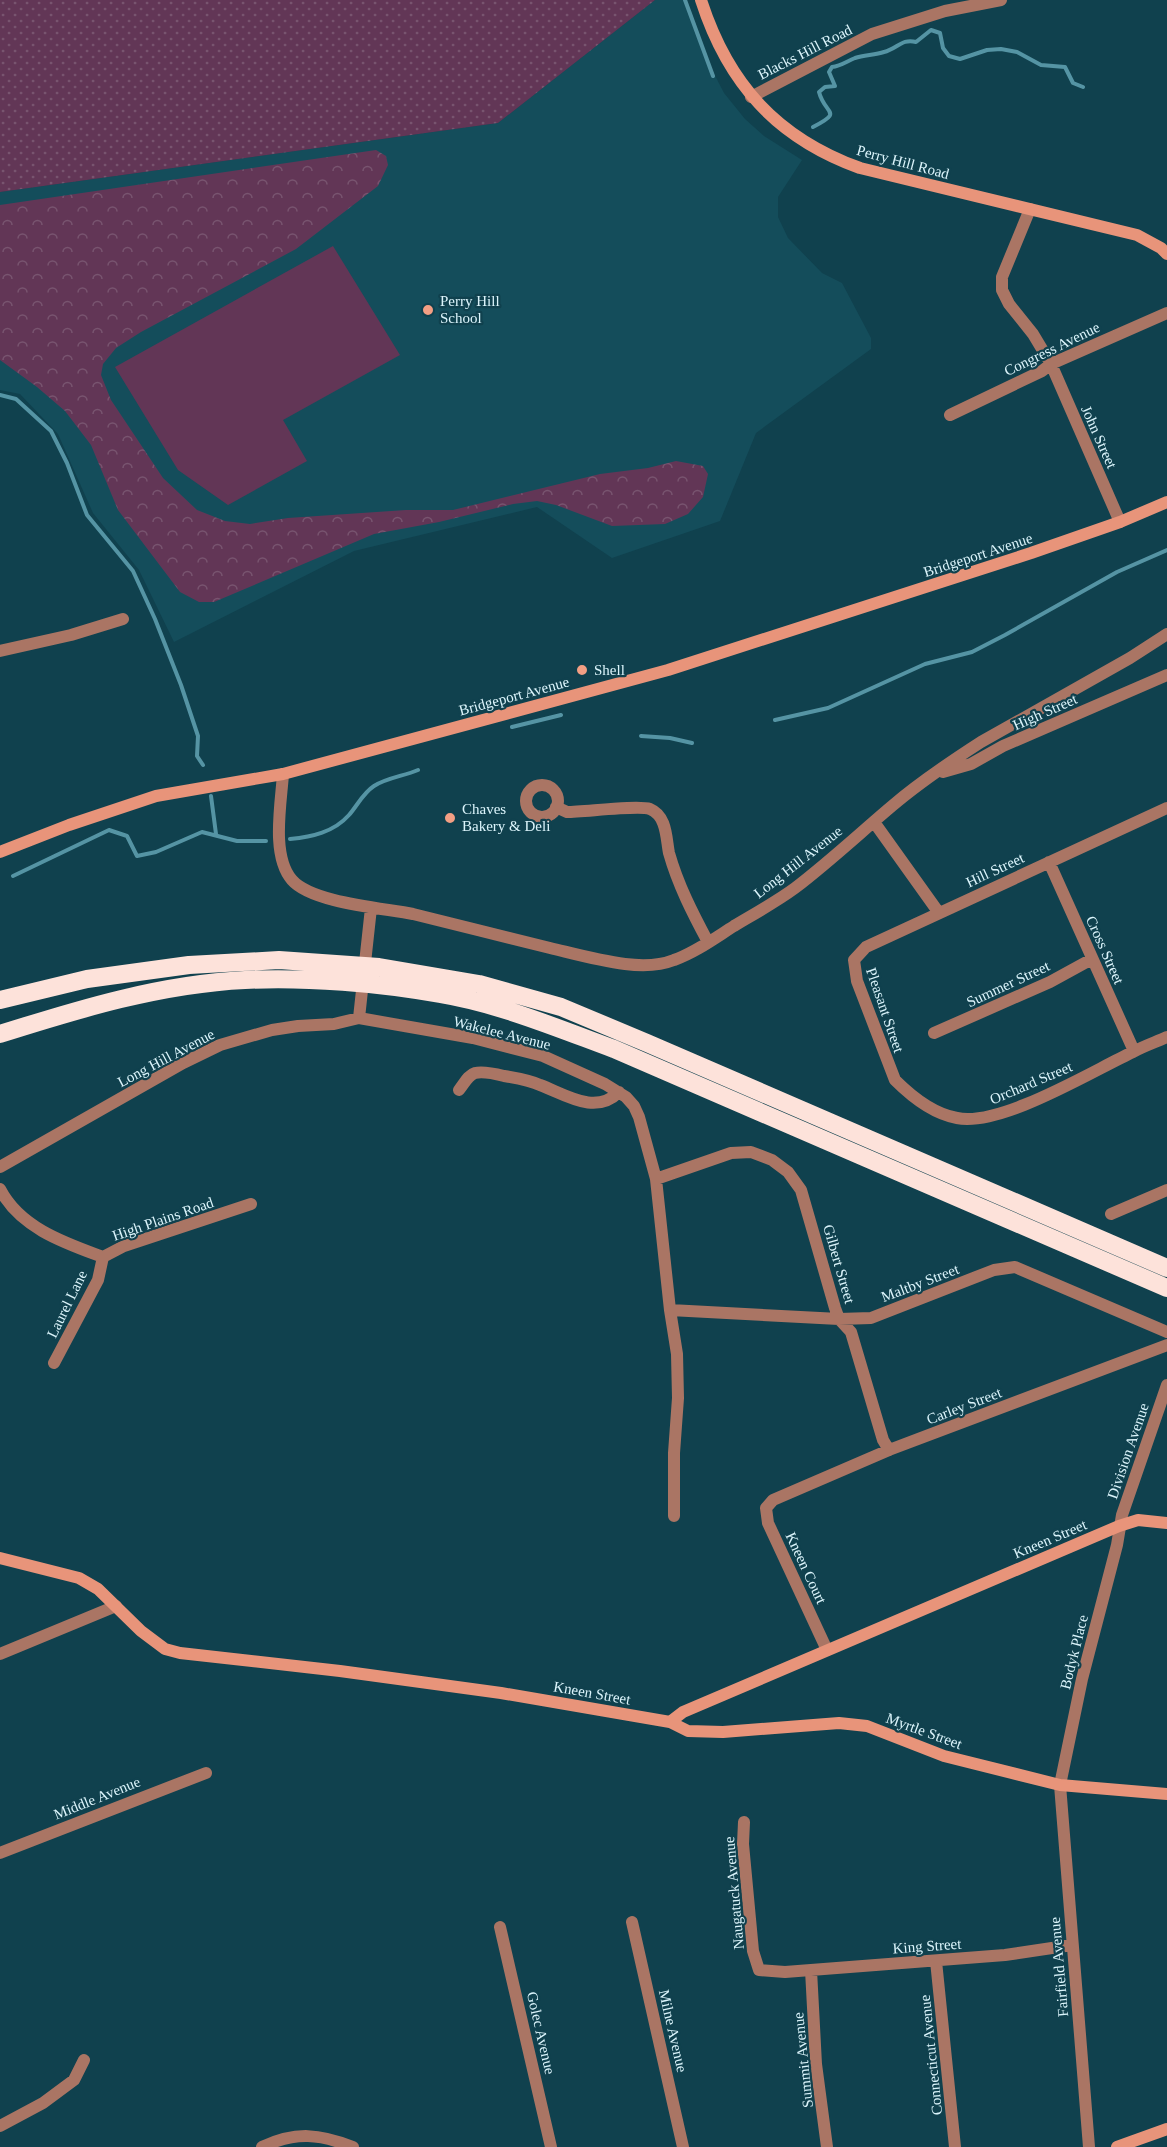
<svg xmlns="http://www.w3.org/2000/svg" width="1167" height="2147" viewBox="0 0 1167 2147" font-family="Georgia,serif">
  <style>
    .built { fill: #144d5b }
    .grass { fill: url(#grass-dots) }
    .forest { fill: url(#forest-crowns) }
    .pitch { fill: #623656 }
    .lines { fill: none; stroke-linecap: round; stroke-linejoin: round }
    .stream { stroke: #5594a4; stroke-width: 4 }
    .street { stroke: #aa7564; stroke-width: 12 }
    .secondary { stroke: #e8947a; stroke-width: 12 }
    .highway { stroke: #fde2da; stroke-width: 18 }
    .poi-dot { fill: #f39f84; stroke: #10414e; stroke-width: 2 }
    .labels { text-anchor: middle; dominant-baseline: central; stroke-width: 4.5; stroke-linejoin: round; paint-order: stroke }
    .street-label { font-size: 15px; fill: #dbf4fb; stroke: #10414e }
    .poi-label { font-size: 15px; fill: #dbf4fb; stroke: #10414e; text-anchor: start }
  </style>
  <defs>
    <pattern id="grass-dots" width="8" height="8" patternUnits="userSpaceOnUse" patternTransform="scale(1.5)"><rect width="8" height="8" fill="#623656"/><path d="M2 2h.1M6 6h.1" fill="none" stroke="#78546f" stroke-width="1.8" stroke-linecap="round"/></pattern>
    <pattern id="forest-crowns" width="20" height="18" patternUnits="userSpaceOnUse" patternTransform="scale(1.5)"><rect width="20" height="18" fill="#623656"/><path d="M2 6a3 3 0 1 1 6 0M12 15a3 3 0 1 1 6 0" fill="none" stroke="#78546f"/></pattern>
  </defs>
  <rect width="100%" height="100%" fill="#10414e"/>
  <!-- built -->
  <path class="built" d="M 655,0 L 686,0 L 708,62 L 724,93 L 745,119 L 764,136 L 802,160 L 778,197 L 778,217 L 788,238 L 822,273 L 842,283 L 871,338 L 871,349 L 756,433 L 720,521 L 612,558 L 537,507 L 354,551 L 174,642 L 139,570 L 93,513 L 58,434 L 20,394 L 0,390 L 0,192 L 498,123 Z"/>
  <!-- grass -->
  <path class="grass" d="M 0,0 L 655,0 L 498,123 L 0,192 Z"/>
  <!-- forest -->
  <path class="forest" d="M 376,150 L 386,156 L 388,165 L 378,186 L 296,249 L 141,332 L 116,348 L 103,364 L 101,375 L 111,400 L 163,478 L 197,510 L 225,521 L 250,524 L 288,518 L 406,510 L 453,510 L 600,474 L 648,468 L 676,461 L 703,466 L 708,474 L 703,497 L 688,514 L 665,524 L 612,526 L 556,505 L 537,501 L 513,504 L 439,522 L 374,534 L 214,602 L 199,602 L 180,592 L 118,510 L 91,445 L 65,411 L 37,387 L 0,360 L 0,205 Z"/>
  <!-- pitch -->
  <path class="pitch" d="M 333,246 L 400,355 L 283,420 L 307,461 L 228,505 L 178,470 L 115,367 Z"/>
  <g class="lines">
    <!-- stream -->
    <path class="stream" d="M 685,0 L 713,76
      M 813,127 C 844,111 825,115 819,92 L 825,87 L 835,86 L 829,72 L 832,67 C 841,66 847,61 855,58 C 864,55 875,55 884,52 C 897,49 902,38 916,42 L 931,30 L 940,33 L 943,48 L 949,56 L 960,59 L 987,50 L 1001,49 L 1017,52 L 1041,65 L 1065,67 L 1073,83 L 1083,87
      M 0,395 L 16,399 L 51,431 L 67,463 L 87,515 L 133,571 L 155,619 L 181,685 L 198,736 L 197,756 L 203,765
      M 775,720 L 828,708 L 925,664 L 972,652 L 1005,635 L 1117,572 L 1167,550
      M 512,727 L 561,715
      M 641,736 L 670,738 L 692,743
      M 211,796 L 216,834
      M 290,839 C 312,837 334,832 349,815 C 357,806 363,793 374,786 C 386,778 404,776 418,770
      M 13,876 L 109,830 L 127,836 L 137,856 L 156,852 L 202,832 L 237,841 L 266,841"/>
    <!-- street -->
    <path class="street" d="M 751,97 L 872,34 L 945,11 L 1001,0
      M 1030,209 L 1002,277 L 1002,290 L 1009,304 L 1033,334 L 1051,364 L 1120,522
      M 950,415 L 1042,371 L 1051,364 L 1167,313
      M 0,651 L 71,635 L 123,619
      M 943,772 L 971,764 L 1003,746 L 1167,675
      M 283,774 C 281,804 271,856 292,880 C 312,903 383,908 413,914 C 459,925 504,937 550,948 C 575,954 600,961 625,964 C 642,966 659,966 674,960 C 696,952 715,938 734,926 C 754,914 776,902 795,888 C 829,862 860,833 892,806 C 920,782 950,762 981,742 L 1130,658 L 1167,634
      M526 801a16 16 0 1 1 32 0a16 16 0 1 1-32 0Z
      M 556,807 L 567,812 C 584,812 638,805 650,809 C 667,816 666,838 669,853 C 678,885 693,914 708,942
      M 1167,808 L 866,947 L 854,960 L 857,981 L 895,1080 C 912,1097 934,1114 957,1118 C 1001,1127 1092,1071 1133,1052 C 1144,1046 1156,1042 1167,1037
      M 874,822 L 939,913
      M 1049,862 L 1134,1051
      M 359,1018 L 371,908
      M 934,1033 L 1050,982 L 1092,959
      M 459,1090 C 464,1084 468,1075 475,1073 C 483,1071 496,1074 504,1076 C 516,1078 529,1080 540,1085 C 565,1094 595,1116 619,1092
      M 0,1167 L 183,1063 L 220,1045 L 272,1030 L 298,1026 L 334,1024 L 359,1018 L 473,1038 L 543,1056 L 605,1084 L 626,1097 L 634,1106 L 639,1117 L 656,1179 L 670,1310 L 677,1354 L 678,1398 L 674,1453 L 674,1516
      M 656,1179 L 731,1153 L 751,1152 L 772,1160 L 788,1172 L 801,1190 L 835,1308 L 839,1319 L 851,1332 L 883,1440 L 889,1450
      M 0,1189 C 20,1228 65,1243 103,1257 L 124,1246 L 251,1204
      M 1111,1214 L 1167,1190
      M 670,1310 L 839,1319 L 871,1318 L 994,1270 L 1015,1267 L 1167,1332
      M 54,1363 L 98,1280 L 103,1257
      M 827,1650 L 768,1523 L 766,1508 L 773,1500 L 889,1450 L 1167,1345
      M 0,1654 L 116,1606
      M 744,1822 L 743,1844 L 753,1951 L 759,1970 L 785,1972 L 1005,1955 L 1072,1945
      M 0,1853 L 206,1773
      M 632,1922 L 683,2147
      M 500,1927 L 551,2147
      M 936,1961 L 955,2147
      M 811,1970 L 816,2064 L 827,2147
      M 0,2126 L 43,2103 L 74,2080 L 84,2060
      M 262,2147 C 296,2131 320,2134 353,2147
      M 1089,2147 L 1060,1785 L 1082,1679 L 1117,1545 L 1122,1515 L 1167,1385"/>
    <!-- secondary -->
    <path class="secondary" d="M 701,0 C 728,84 777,138 860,168 L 1137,235 L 1161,248 L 1167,254
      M 0,852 L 69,825 L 156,796 L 283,774 L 668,670 L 1031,553 L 1120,522 L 1167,502
      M 0,1558 L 79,1578 L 98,1589 L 141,1631 L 165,1649 L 180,1653 L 340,1671 L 501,1693 L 670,1722 L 683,1712 L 1119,1526 L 1138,1520 L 1167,1523
      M 670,1722 L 688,1731 L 723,1732 L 839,1723 L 867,1726 L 944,1756 L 1060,1785 L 1167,1794
      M 1117,2147 L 1167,2129"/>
    <!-- highway -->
    <path class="highway" d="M 0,1000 L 87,979 L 189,965 L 279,960 L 379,967 L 479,984 L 561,1007 L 647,1043 L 1167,1268
      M 0,1034 C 79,1009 161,984 245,980 C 306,977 380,983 440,994 C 500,1004 557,1028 614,1049 L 1167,1288"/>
  </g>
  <!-- markers -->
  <g class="poi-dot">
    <circle cx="428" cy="310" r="6"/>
    <circle cx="582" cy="670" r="6"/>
    <circle cx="450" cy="818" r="6"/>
  </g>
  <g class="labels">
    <!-- street labels -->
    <g class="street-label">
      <text transform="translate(805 52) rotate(-27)">Blacks Hill Road</text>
      <text transform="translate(903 162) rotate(15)">Perry Hill Road</text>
      <text transform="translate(1052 349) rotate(-26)">Congress Avenue</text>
      <text transform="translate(1099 437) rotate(66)">John Street</text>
      <text transform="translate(978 555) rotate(-18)">Bridgeport Avenue</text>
      <text transform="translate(514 696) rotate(-15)">Bridgeport Avenue</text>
      <text transform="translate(1045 712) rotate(-24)">High Street</text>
      <text transform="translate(798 862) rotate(-38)">Long Hill Avenue</text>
      <text transform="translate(995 870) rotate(-25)">Hill Street</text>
      <text transform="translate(1105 950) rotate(66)">Cross Street</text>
      <text transform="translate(1008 984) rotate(-25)">Summer Street</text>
      <text transform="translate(885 1010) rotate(71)">Pleasant Street</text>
      <text transform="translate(502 1033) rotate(14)">Wakelee Avenue</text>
      <text transform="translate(166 1058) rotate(-28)">Long Hill Avenue</text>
      <text transform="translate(1031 1083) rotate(-23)">Orchard Street</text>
      <text transform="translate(163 1219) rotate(-19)">High Plains Road</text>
      <text transform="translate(839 1264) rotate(74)">Gilbert Street</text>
      <text transform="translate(920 1283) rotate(-21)">Maltby Street</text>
      <text transform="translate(67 1304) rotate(-64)">Laurel Lane</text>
      <text transform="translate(964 1406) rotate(-21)">Carley Street</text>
      <text transform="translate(1128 1451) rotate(-71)">Division Avenue</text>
      <text transform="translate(1050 1539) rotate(-23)">Kneen Street</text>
      <text transform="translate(806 1568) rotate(65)">Kneen Court</text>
      <text transform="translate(1074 1652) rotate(-76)">Bodyk Place</text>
      <text transform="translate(592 1693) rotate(10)">Kneen Street</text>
      <text transform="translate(924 1731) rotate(20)">Myrtle Street</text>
      <text transform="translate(97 1798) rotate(-22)">Middle Avenue</text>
      <text transform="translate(734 1893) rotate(-95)">Naugatuck Avenue</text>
      <text transform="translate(927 1946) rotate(-4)">King Street</text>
      <text transform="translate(1059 1967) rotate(-95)">Fairfield Avenue</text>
      <text transform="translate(673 2031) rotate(77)">Milne Avenue</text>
      <text transform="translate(541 2033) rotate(77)">Golec Avenue</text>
      <text transform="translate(931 2055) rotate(-96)">Connecticut Avenue</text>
      <text transform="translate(803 2060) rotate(-96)">Summit Avenue</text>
    </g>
    <!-- poi labels -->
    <g class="poi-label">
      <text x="440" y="301">Perry Hill<tspan x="440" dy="17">School</tspan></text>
      <text x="594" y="670">Shell</text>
      <text x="462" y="809">Chaves<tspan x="462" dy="17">Bakery &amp; Deli</tspan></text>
    </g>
  </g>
</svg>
